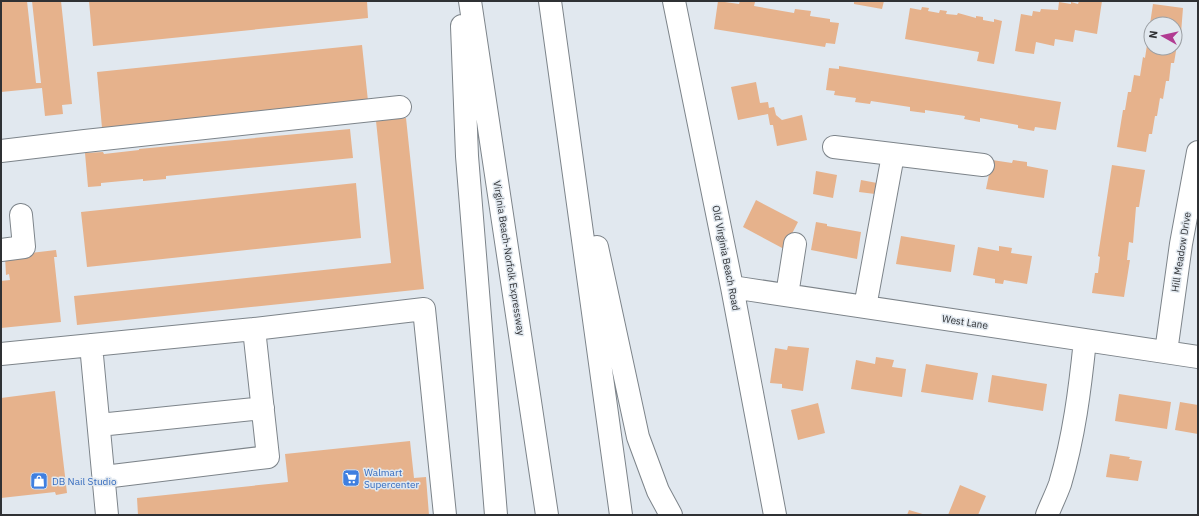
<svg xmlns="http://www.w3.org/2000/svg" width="1199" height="516" viewBox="0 0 1199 516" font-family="'IBM Plex Sans',sans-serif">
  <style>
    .building { fill: #e6b28c }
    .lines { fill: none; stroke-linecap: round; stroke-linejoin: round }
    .minor-casing { stroke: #7d848a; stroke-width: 24 }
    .highway-casing { stroke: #7d848a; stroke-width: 24 }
    .minor { stroke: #fff; stroke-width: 22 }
    .highway { stroke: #fff; stroke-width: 22 }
    .labels { text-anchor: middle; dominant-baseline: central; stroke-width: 3; stroke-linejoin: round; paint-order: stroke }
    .street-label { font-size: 10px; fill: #2f3134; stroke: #e1e8ef }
    .shop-label { font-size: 10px; fill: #366cbe; stroke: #e1e8ef; text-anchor: start }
  </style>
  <rect width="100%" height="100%" fill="#e1e8ef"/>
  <!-- building -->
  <path class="building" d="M 1,1 L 27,1 L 36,83 L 41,83 L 32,1 L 61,1 L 72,104 L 62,105 L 63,114 L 45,116 L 42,88 L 1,92 Z
    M 89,1 L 367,1 L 368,18 L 93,46 Z
    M 718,1 L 739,4 L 740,1 L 746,1 L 755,2 L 754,6 L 794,13 L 795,9 L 811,11 L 810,16 L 830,19 L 830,22 L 839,23 L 835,44 L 826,43 L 825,47 L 714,29 Z
    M 854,1 L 884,1 L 882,9 L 854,4 Z
    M 1079,1 L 1102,1 L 1097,34 L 1075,30 L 1073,42 L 1055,39 L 1054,46 L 1036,42 L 1034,54 L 1015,51 L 1021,14 L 1032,16 L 1033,11 L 1040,12 L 1041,9 L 1058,10 L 1059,2 L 1071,4 L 1071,2 L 1078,4 Z
    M 1153,4 L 1183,8 L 1180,46 L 1177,45 L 1174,63 L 1171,63 L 1169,81 L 1166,81 L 1163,99 L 1160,98 L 1157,116 L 1155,116 L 1152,134 L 1149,134 L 1146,152 L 1117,147 L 1123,110 L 1125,110 L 1128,92 L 1131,92 L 1134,75 L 1140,76 L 1143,57 L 1145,58 L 1150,25 L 1151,48 L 1175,48 L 1175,24 L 1150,24 Z
    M 922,7 L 929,8 L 928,11 L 939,13 L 940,10 L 947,11 L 946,14 L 957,15 L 958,13 L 976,18 L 976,16 L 983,17 L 983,20 L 994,22 L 994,19 L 1002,21 L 994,64 L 977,61 L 979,52 L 905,39 L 910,8 L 921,10 Z
    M 362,45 L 368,101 L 102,128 L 97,72 Z
    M 839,66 L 1061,102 L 1056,130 L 1035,127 L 1034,131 L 1018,128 L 1018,125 L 980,118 L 980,122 L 964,119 L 965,116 L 925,110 L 925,113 L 910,111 L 910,107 L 871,101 L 870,104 L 855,102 L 856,98 L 834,95 L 835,91 L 826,90 L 829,68 L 839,69 Z
    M 756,82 L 760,103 L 768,102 L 769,108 L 774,107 L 776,115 L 782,120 L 802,115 L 807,140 L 777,146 L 773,125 L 770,125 L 768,114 L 738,120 L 731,87 Z
    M 406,118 L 424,289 L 77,325 L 74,296 L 391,263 L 376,121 Z
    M 350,129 L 353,158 L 166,176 L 166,179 L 143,181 L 143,179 L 101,183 L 101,186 L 88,187 L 85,153 L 103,152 L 104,154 L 139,150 L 139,149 Z
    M 992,160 L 1012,163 L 1013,160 L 1027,162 L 1027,166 L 1048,170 L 1044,198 L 986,189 Z
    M 1112,165 L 1145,170 L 1139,207 L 1136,207 L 1133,243 L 1129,242 L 1127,260 L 1130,260 L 1124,297 L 1092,293 L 1095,273 L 1098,273 L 1100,257 L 1098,256 Z
    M 816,171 L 837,175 L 833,198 L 813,194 Z
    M 861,180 L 877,183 L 875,194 L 859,192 Z
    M 356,183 L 361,238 L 87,267 L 81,212 Z
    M 756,200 L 798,222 L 784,249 L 743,227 Z
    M 816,222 L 827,224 L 827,226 L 861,232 L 857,259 L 811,250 Z
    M 901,236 L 955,245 L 951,272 L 896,264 Z
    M 999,246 L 1012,248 L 1011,253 L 1032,256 L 1027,284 L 1004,280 L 1003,284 L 995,283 L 995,279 L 973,275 L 978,247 L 999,251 Z
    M 56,250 L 57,257 L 54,257 L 61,322 L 1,328 L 1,281 L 10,280 L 9,274 L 6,275 L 5,256 Z
    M 788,346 L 809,348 L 803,391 L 782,388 L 782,384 L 770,383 L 775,348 L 787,350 Z
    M 876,357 L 894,360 L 892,367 L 906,369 L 902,397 L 851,389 L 856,360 L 875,364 Z
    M 926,364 L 978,373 L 973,400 L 921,392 Z
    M 992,375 L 1047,384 L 1043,411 L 988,402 Z
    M 55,391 L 67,493 L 56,495 L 55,492 L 1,498 L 1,398 Z
    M 1119,394 L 1171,402 L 1167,429 L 1115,421 Z
    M 1180,402 L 1198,405 L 1198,434 L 1175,430 Z
    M 818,403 L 825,433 L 798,440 L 791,410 Z
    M 410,441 L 414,478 L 426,477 L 429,515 L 138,515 L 137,498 L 288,482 L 285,454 Z
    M 1110,454 L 1130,457 L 1129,459 L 1142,461 L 1138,481 L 1106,477 Z
    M 960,485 L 986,496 L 978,515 L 948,515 Z
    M 909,510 L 926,515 L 907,515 Z"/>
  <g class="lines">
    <defs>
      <path id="minor" d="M 674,1 L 732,287 L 775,515
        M 834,147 L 983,165
        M 1,151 L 85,141 L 400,107
        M 1,250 L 24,247 L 21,215
        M 732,287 L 1198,357
        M 787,295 L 795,244
        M 865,307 L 893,155
        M 91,345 L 107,515
        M 1166,352 L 1181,244 L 1198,152
        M 1,354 L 254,329 L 424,309 L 445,515
        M 99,425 L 263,408
        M 104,477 L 268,457 L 254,329
        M 1047,515 C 1051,505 1056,495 1060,484 C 1074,437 1080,389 1085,340"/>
      <path id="highway" d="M 470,1 L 547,515
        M 550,1 L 621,515
        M 462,26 L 467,156 L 496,515
        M 597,247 L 638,437 L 658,491 L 671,515"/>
    </defs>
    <!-- minor casing -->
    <use href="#minor" class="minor-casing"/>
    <!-- highway casing -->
    <use href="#highway" class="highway-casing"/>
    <!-- minor -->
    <use href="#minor" class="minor"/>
    <!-- highway -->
    <use href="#highway" class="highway"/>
  </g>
  <!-- icons -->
  <defs>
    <symbol id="supermarket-square" viewBox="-11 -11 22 22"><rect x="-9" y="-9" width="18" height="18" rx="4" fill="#3f7fe0" stroke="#e1e8ef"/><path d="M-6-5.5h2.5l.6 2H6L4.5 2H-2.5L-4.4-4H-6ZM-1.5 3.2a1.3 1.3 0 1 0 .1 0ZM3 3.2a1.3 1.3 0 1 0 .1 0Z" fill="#fff"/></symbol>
    <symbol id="shop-square" viewBox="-11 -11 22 22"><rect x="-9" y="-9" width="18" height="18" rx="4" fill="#3f7fe0" stroke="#e1e8ef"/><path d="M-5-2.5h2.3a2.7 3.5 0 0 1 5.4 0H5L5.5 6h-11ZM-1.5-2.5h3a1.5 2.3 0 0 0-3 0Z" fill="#fff"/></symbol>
  </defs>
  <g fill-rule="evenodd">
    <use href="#supermarket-square" x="341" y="468" width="20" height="20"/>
    <use href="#shop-square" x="29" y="471" width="20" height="20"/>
  </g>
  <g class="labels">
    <!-- street labels -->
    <g class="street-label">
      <text transform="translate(1181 252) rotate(-81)">Hill Meadow Drive</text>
      <text transform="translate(509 258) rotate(81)">Virginia Beach-Norfolk Expressway</text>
      <text transform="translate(726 258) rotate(79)">Old Virginia Beach Road</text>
      <text transform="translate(965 322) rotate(9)">West Lane</text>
    </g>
    <!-- shop labels -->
    <g class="shop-label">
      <text x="364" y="472">Walmart<tspan x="364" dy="12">Supercenter</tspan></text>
      <text x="52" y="481">DB Nail Studio</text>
    </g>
  </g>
  <!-- border -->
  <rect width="1199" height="516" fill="none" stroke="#2f3134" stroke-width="4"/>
  <!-- north arrow -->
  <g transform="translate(1163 36) rotate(278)"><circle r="19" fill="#e1e8ef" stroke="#9a9fa4"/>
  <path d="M0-3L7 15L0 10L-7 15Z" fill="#b13b92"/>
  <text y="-6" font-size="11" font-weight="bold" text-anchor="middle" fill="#2f3134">N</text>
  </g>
</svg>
